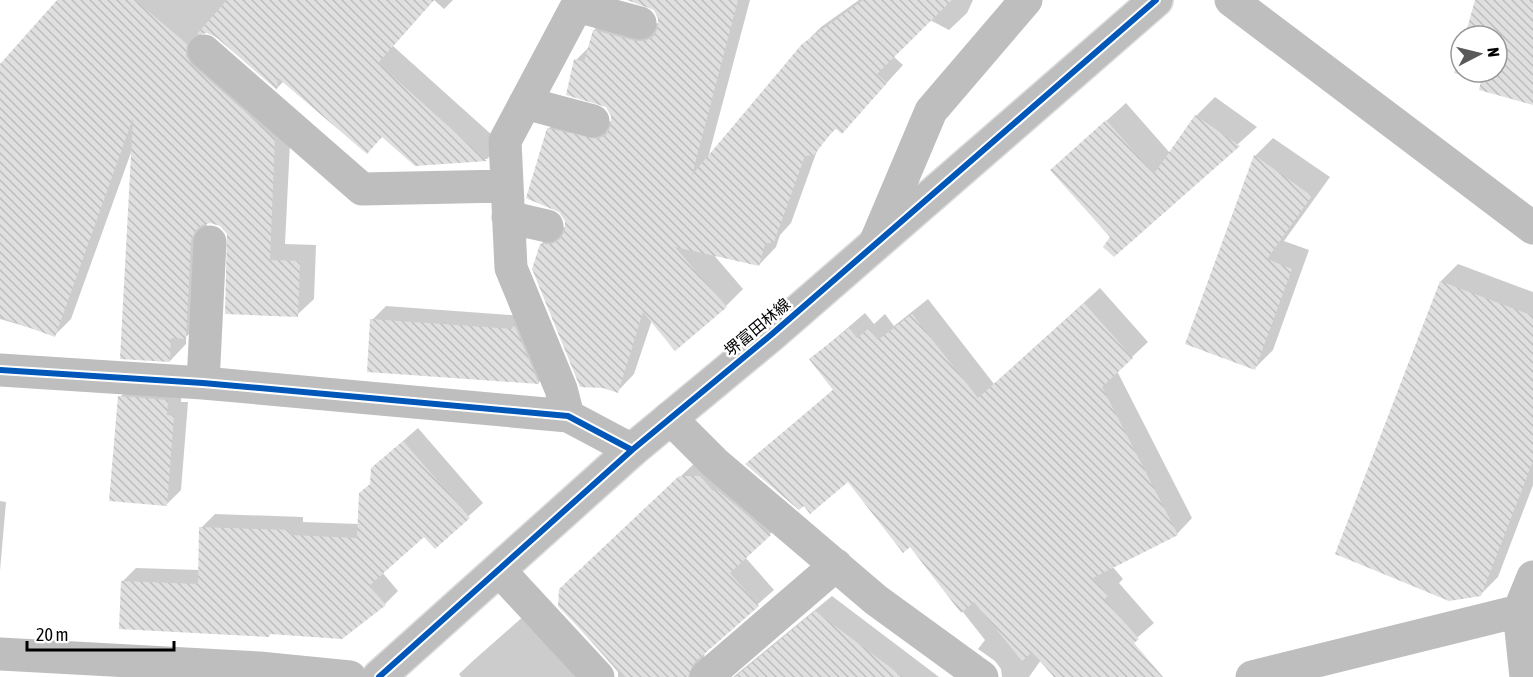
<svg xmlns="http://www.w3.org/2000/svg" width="1533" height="677" viewBox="0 0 1533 677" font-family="'Asap Condensed','Noto Sans JP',sans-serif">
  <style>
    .shadow { fill: #0003 }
    .building { fill: url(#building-back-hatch) }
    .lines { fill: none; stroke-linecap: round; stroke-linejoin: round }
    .major-casing { stroke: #dbdbdb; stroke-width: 36 }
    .minor { stroke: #bebebe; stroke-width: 33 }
    .major { stroke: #bebebe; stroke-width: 33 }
    .cycleway-casing { stroke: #fff; stroke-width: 10 }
    .cycleway { stroke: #0057b8; stroke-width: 6 }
    .labels { text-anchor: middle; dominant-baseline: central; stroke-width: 5; stroke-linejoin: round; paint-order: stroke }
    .street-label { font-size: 16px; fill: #000; stroke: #fff }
  </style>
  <defs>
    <pattern id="building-back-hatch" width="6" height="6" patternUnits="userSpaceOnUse" patternTransform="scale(1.5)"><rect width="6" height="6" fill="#dfdfdf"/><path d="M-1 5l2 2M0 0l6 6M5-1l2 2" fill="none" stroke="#bebebe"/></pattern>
  </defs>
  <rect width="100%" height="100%" fill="#fff"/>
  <!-- shadow -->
  <path class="shadow" d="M 60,0 L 453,0 L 444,9 L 434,0 L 393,46 L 502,144 L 487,159 L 416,165 L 383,136 L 367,152 L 284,81 L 277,88 L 217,35 L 201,31 L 202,40 L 291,122 L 285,244 L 316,245 L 314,299 L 297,315 L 220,225 L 210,222 L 207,224 L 202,321 L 186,337 L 186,344 L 170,361 L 133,147 L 71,319 L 55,335 L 0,319 L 0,67 Z
    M 632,0 L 750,0 L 708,158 L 803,45 L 821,27 L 859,0 L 973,0 L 967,13 L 949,30 L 930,20 L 893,56 L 903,65 L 842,132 L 837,127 L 818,148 L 791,223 L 780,235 L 776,247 L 759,265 L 713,254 L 743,289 L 726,306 L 652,320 L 634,374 L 617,392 L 541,244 L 559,227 L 567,227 L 566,219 L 560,211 L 528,199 L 548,129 L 566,112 L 613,122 L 612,115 L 576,60 L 590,46 L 594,30 L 611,13 L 660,24 L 655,9 Z
    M 1215,97 L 1257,127 L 1114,255 L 1112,237 L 1052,170 L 1126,103 L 1170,153 L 1196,116 Z
    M 1273,138 L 1330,177 L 1284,241 L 1309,250 L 1273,350 L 1255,368 L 1255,156 Z
    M 1458,264 L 1533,292 L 1533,485 L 1498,577 L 1480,595 L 1441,281 Z
    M 1100,288 L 1148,342 L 1117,371 L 1192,518 L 1177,534 L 1112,566 L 1123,579 L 1119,583 L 1154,623 L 1092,677 L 1056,677 L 1041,660 L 1029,677 L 1002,677 L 1001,669 L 995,661 L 978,649 L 985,640 L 910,545 L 849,480 L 804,504 L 748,464 L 834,389 L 811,359 L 865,313 L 874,324 L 885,314 L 894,326 L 928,299 L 994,384 Z
    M 386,306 L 525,316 L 552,369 L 538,383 L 372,320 Z
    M 134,383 L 182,386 L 181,402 L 188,402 L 181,490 L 167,504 L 120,397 Z
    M 418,428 L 483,503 L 435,547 L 424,535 L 382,572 L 398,591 L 385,604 L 272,632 L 269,636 L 122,582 L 136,568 L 200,570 L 201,528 L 215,514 L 303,517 L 303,522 L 359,524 L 371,484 L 372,468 Z
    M 697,461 L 786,519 L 745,557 L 774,590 L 705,651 L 703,664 L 712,677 L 618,677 L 618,672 L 560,606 L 576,574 Z
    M 0,501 L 6,502 L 0,571 Z
    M 832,596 L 939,677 L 733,677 Z
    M 525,615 L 604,677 L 461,677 L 459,674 L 475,659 Z"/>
  <!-- building -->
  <path class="building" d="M 57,0 L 135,0 L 187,44 L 186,56 L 192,65 L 275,138 L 270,260 L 300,261 L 298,317 L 225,314 L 227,234 L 220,226 L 210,223 L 202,225 L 195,231 L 191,241 L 186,339 L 171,338 L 170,362 L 120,359 L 133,118 L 55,337 L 0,317 L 0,64 Z
    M 227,0 L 434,0 L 378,63 L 487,161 L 415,166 L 382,137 L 367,154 L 278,78 L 277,90 L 216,37 L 207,33 L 196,35 Z
    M 627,0 L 738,0 L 692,175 L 802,44 L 863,0 L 952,0 L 877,74 L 887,83 L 842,134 L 835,128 L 814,155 L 805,156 L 774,242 L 765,244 L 759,266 L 675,247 L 727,307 L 675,351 L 643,312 L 618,393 L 603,388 L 580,387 L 532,269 L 540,244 L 552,244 L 560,239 L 565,231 L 565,221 L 559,212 L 526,198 L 547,128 L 597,139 L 606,135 L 611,126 L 611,116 L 606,107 L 566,95 L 574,59 L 584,62 L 593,30 L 636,41 L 645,41 L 654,36 L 658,27 L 658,19 L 654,10 Z
    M 1475,0 L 1533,0 L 1533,105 L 1479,90 L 1481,81 L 1454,73 L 1461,49 L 1461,72 L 1497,72 L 1497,36 L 1465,36 Z
    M 1195,115 L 1240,146 L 1114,257 L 1103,247 L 1110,237 L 1050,170 L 1106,120 L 1154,174 Z
    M 1254,155 L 1312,196 L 1267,259 L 1292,269 L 1255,370 L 1185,344 Z
    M 1440,281 L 1533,316 L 1533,461 L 1481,596 L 1449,601 L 1335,554 Z
    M 1084,303 L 1133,358 L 1102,387 L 1178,535 L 1093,578 L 1108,596 L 1104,599 L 1139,639 L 1134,643 L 1163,677 L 1054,677 L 1032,652 L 1022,661 L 974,602 L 961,613 L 910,547 L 903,553 L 848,482 L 810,514 L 804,506 L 799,510 L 745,464 L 833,390 L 809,359 L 849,328 L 857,338 L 868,329 L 878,340 L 912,314 L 978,398 Z
    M 370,319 L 512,329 L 514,324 L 539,384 L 367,372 Z
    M 118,396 L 168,400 L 167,415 L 174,416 L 167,506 L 109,501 Z
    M 403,441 L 470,518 L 435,549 L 424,537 L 369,586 L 386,605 L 342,639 L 270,634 L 269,637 L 119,629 L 121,581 L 198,584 L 199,527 L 290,530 L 290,535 L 357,538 L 359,493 L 370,484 L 371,468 Z
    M 679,476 L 700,476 L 713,491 L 716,489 L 771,535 L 730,573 L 759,606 L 694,663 L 688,677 L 626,677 L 558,606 L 559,589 Z
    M 815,611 L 903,677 L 735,677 Z"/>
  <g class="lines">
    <defs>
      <path id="major" d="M 379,677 L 632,450 L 772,334 L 1156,0"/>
    </defs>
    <!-- major casing -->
    <use href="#major" class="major-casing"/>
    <!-- minor -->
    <path class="minor" d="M 1231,0 L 1533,228
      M 577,6 L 640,23
      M 204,51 L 362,189 L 505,186
      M 525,103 L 593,121
      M 508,217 L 547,226
      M 876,241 L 931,111 L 1026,0
      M 0,370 L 203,383 L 568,416 L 632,450
      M 203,383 L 210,242
      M 568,416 L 561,389 L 511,268 L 505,141 L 580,0
      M 670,418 L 714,462 L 876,600 L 982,677
      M 499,570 L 598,677
      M 0,654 L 259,668 L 350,677
      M 706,677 L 836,565
      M 1252,677 L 1519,611
      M 1526,677 L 1519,611 L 1533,577"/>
    <!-- major -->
    <use href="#major" class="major"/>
    <defs>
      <path id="cycleway" d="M 0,370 L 203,383 L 568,416 L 632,450
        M 379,677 L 632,450 L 772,334 L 1156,0"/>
    </defs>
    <!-- cycleway casing -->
    <use href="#cycleway" class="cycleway-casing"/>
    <!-- cycleway -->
    <use href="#cycleway" class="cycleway"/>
  </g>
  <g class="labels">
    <!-- street labels -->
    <g class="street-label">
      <text transform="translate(757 327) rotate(-40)">堺富田林線</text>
    </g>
  </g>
  <!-- north arrow -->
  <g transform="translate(1479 54) rotate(83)"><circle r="28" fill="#ffffff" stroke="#999999" stroke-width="1.5"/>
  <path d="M0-4.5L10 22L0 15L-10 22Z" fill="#595959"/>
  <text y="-9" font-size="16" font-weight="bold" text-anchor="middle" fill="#000000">N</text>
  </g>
  <!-- scale -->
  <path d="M27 641v9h147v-9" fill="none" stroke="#000000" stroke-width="3"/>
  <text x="36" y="641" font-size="18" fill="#000000" stroke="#ffffff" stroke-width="4.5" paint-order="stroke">20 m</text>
</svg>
